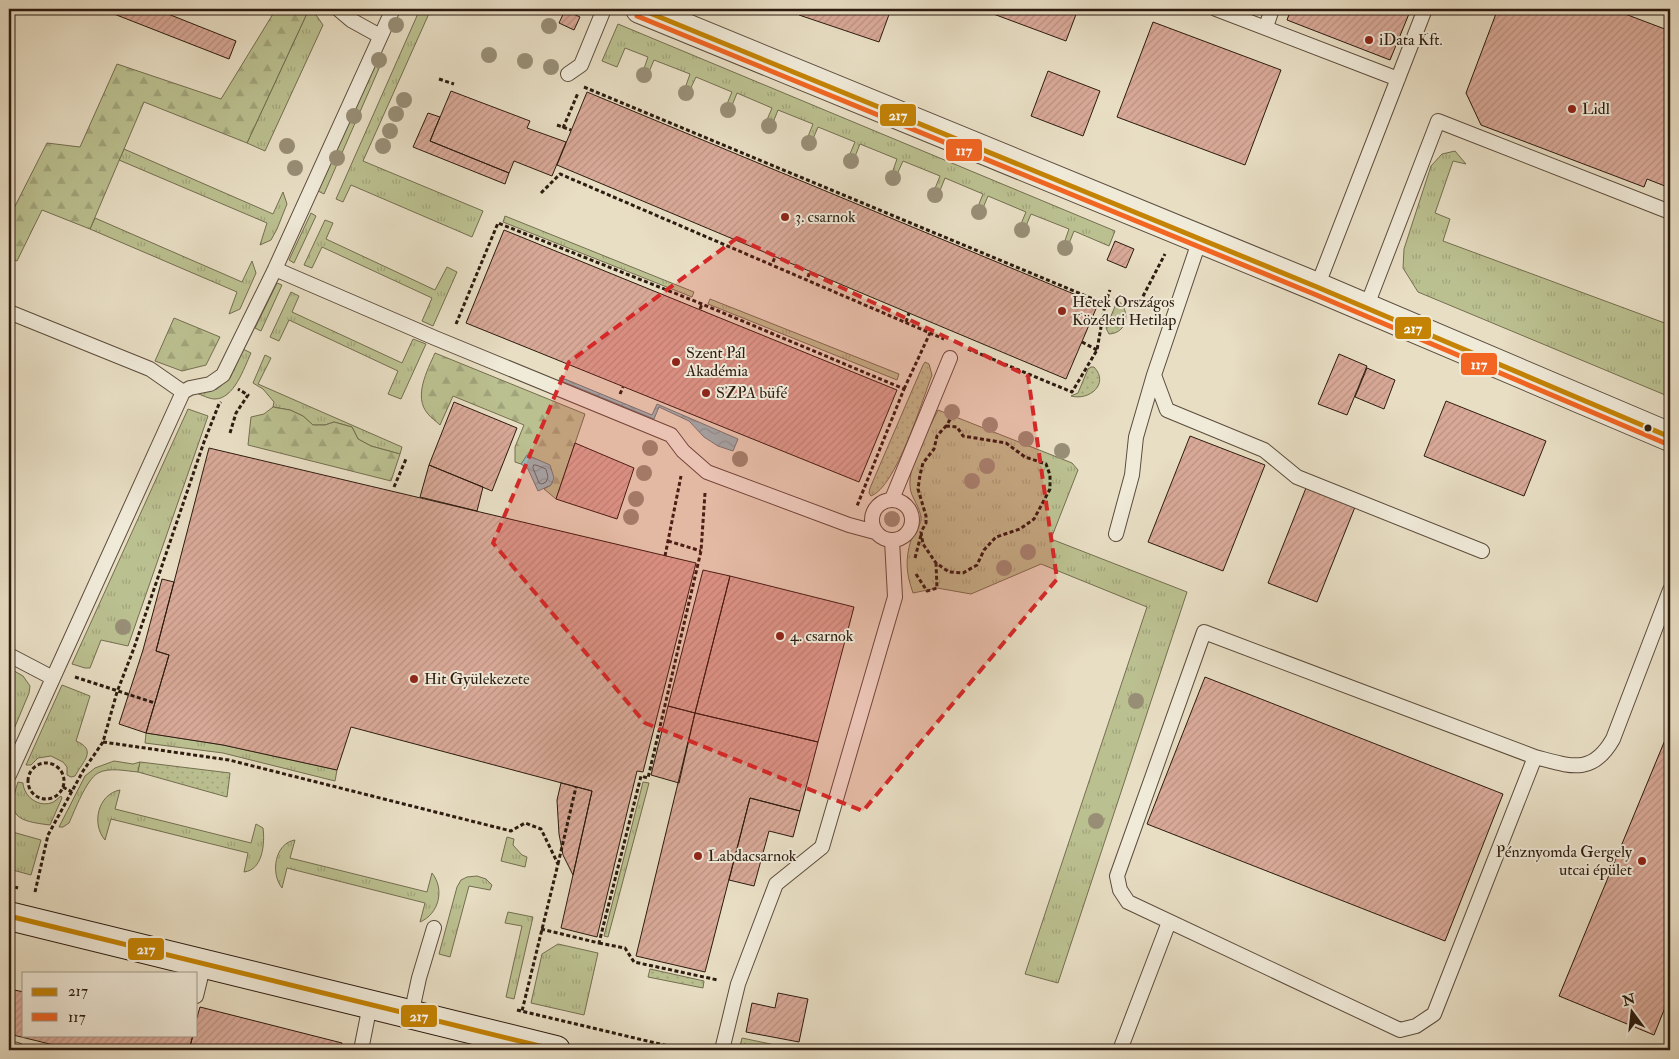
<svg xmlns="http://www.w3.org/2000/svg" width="1679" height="1059" viewBox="0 0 1679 1059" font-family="'IM FELL Double Pica',serif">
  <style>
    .grass { fill: url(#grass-tufts); stroke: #746e50 }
    .forest { fill: url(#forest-firs); stroke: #746e50 }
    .garden { fill: url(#garden-dots); stroke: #746e50 }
    .water { fill: url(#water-waves); stroke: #6d7b76 }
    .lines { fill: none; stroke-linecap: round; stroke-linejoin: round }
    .shore { stroke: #626b64; stroke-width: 1 }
    .building { fill: url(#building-hatch); stroke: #2c1b0f }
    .lane-casing { stroke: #5b4c3c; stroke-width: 16 }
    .street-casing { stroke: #5b4c3c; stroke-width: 30 }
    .secondary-casing { stroke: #2c1b0f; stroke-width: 30 }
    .path { stroke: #2c1b0f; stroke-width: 3; stroke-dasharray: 4 2.5; stroke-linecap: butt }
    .lane { stroke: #f0ead9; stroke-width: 14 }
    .street { stroke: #f0ead9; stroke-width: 28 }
    .secondary { stroke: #f0ead9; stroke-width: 28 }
    .bus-1-casing { stroke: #f0ead9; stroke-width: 9 }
    .bus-2-casing { stroke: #f0ead9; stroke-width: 9 }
    .bus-1 { stroke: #c48304; stroke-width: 5 }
    .bus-2 { stroke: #f26522; stroke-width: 5 }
    .tree { fill: #988e76 }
    .marked { fill: #d62828; fill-opacity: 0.2; stroke: #d62828; stroke-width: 4; stroke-dasharray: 10 6; stroke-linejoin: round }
    .poi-dot { fill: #8f2418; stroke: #f0ead9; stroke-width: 2 }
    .bus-dot { fill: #2c1b0f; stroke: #f0ead9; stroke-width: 2 }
    .labels { text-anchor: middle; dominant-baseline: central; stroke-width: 4; stroke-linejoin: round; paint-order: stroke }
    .poi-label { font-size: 16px; fill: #2c1b0f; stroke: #f0ead9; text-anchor: start }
    .line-badge { stroke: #f0ead9; stroke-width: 2 }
    .badge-label { font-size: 14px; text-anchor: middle; font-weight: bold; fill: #fff }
  </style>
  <defs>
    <pattern id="grass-tufts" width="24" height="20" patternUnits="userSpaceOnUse" patternTransform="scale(1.25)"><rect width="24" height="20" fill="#bbc090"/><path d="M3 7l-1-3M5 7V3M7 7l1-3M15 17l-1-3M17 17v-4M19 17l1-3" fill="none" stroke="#a1a47b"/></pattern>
    <pattern id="forest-firs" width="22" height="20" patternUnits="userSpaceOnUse" patternTransform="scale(1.25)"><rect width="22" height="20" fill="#bbc090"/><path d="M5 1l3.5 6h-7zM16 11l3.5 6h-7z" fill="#a1a47b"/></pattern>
    <pattern id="garden-dots" width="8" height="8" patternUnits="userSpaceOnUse" patternTransform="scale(1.25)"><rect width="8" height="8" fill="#bbc090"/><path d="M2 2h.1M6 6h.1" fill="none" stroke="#a1a47b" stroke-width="1.8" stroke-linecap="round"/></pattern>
    <pattern id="water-waves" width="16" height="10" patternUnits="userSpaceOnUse" patternTransform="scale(1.25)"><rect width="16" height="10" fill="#98bbba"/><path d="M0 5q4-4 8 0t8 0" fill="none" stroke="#83a09f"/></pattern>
    <pattern id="building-hatch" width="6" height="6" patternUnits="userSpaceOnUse" patternTransform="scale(1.25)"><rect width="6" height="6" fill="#d9a998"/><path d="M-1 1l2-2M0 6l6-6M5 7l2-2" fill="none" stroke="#ba9182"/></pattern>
  </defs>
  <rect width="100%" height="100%" fill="#e8dec4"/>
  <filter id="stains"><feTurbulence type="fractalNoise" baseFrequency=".004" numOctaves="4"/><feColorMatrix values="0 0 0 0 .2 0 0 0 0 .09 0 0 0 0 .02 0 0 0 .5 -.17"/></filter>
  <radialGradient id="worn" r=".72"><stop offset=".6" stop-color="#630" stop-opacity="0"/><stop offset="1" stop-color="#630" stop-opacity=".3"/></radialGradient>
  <!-- grass -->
  <path class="grass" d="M 309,9 L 312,9 L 323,25 L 265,151 L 247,143 Z
    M 420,9 L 431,9 L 363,161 L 483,211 L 472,237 L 351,185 L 343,202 L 336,199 Z
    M 618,24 L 1115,231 L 1109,246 L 1074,231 L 1066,251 L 1062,249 L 1069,229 L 1031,214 L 1023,233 L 1018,231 L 1026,212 L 988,196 L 980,215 L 975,214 L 983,194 L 945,178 L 937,198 L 932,196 L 940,176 L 903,161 L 894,181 L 890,179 L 897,159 L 860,144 L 852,164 L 847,161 L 855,142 L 818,127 L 810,146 L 805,144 L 813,124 L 778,110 L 770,130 L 764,127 L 772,108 L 737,93 L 729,113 L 724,111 L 732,92 L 696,77 L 687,96 L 683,94 L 690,74 L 654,60 L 646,79 L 641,77 L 648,57 L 625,48 L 617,67 L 602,61 Z
    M 379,55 L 384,57 L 324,194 L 318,191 Z
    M 124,149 L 273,214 L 283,192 L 287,204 L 277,229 L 271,240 L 260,245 L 267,223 L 119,160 Z
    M 1455,151 L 1466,164 L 1453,161 L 1435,213 L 1450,219 L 1443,241 L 1670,325 L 1670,397 L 1418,292 L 1403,268 L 1404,249 L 1431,166 L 1442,154 Z
    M 311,213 L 316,216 L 294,263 L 289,260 Z
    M 505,216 L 694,292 L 692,297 L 503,222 Z
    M 95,218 L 242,282 L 252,261 L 256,273 L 240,309 L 229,314 L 237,292 L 90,229 Z
    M 325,220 L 333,223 L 326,239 L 435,290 L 447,267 L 457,272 L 433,326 L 422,321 L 432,298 L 322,247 L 312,268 L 304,265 Z
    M 277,283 L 282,285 L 261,331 L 255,328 Z
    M 291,292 L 299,296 L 292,312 L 402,363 L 413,339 L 426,344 L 401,399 L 388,394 L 398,371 L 289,320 L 279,341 L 270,337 Z
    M 710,299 L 899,374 L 897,380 L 708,304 Z
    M 243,349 L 251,353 C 244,368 234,399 215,399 C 209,399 202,395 196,393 L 217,389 L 230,378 Z
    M 265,355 L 271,358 L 258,384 L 402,447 L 400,454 L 371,446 L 358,439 L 352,427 L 334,422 L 325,425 L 313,425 L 303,416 L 290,410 L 273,407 L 274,402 L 263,389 L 253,383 Z
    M 188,409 L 208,416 L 128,646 L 101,640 L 90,668 L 85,668 L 72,664 Z
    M 938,410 L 1072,463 L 1078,470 L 1051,539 L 1187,592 L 1058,983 L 1025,974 L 1147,607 L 1041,564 L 971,594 L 937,588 L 913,593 C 906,573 905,560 911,540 C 913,533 921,526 921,519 C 921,507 910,497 910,486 C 908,465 929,429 938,410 Z
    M 9,668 L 23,676 L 30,686 L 29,693 L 9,741 Z
    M 62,685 L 90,696 L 76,741 C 97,750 84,760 75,776 L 71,777 L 67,775 L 67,767 L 63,762 L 51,756 L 38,758 L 31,765 L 26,765 Z
    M 146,733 L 223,745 L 337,770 L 335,781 L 223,753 L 145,743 Z
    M 114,761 L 133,764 L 140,762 L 138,772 C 126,771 109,767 98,773 C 86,780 75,810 69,823 L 63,827 L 59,827 L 85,776 L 95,768 Z
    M 18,782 L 23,783 C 24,796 37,807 51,803 C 55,802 58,798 61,796 L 62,798 L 50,825 C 17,821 6,817 18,782 Z
    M 643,782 L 649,783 L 608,937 L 604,936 Z
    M 120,790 L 115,809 L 251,843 L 256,824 L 263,828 C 265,843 263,870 244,872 L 248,853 L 111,819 L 105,840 C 91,824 98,794 120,790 Z
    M 9,831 L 41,840 L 31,875 L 9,869 Z
    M 507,837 L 514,839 L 513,845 L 522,855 L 527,857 L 525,867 L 501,861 Z
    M 295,840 L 290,858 L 427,892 L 432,873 C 445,889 439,914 420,922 L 425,903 L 287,868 L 282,888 C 270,873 275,843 295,840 Z
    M 477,876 L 486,879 L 492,885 L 490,890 L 469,886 L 450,957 L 439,954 L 457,887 L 461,880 L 467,877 Z
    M 508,912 L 533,917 L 514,999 L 506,997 L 522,926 L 505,923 Z
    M 558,944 L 598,953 L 584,1015 L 531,1003 L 542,954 Z
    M 742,1038 L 799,1050 L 739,1050 Z"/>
  <!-- forest -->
  <path class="forest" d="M 276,9 L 309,9 L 247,143 L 144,102 L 90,229 L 42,210 L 17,261 L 9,258 L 9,218 L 47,143 L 80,147 L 117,64 L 221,99 Z
    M 174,318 L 220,337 L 206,365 L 182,371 L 155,361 Z
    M 435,353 L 585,414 L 556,499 L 544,489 L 551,485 L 528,455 L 521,464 L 515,462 L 515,447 L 524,425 L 453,396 L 440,425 C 436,421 431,418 428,414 C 413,397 427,371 435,353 Z
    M 273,407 L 290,410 L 303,416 L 313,425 L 325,425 L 334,422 L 352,427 L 358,439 L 371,446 L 400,454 L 391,481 L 248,445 L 251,417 L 264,414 Z"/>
  <!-- garden -->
  <path class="garden" d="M 1114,298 C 1131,306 1130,333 1109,334 L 1106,328 L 1116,304 Z
    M 925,362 L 929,364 L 932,375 C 922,401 896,487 871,496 L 869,493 L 870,488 L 923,365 Z
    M 1091,367 L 1094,367 C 1110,384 1089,401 1071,396 L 1078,393 L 1088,369 Z
    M 140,762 L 230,773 L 227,797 L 138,772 Z
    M 650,969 L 704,981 L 703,988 L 648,977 Z"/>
  <!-- water -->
  <path class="water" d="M 560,377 L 652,415 L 657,404 L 738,439 L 733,451 L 718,446 L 704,437 L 689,421 L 659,407 L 654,419 L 559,380 Z
    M 527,455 L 550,465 L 554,478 L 551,485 L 538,491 L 528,469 L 521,464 Z"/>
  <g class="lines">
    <!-- shore -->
    <path class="shore" d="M 534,465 L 536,465 L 546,469 L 548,477 L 546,482 L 542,484 L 539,483 L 533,468 Z"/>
  </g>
  <!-- building -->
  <path class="building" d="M 116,9 L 158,9 L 158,10 L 236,41 L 229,59 L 114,14 Z
    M 801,9 L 891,9 L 879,42 L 799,15 Z
    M 980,9 L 1078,9 L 1066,41 Z
    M 1291,9 L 1411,9 L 1390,60 L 1287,20 Z
    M 1491,9 L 1612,9 L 1670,31 L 1670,188 L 1647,179 L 1644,187 L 1481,125 L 1466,93 L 1497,11 Z
    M 565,10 L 580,17 L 574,30 L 559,23 Z
    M 1153,22 L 1281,70 L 1245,165 L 1117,117 Z
    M 1048,71 L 1100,91 L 1083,136 L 1031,116 Z
    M 451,91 L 530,121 L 527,128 L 566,142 L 552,176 L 514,161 L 509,173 L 430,141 Z
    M 587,92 L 1098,304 L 1066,379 L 557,165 Z
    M 428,113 L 440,117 L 430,141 L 509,173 L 505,184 L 413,147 Z
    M 504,230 L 897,390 L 859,482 L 466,323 Z
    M 1115,241 L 1134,249 L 1126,268 L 1107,260 Z
    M 1339,354 L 1367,366 L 1347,415 L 1318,404 Z
    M 1367,368 L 1395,380 L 1384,409 L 1355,397 Z
    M 1446,401 L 1546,441 L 1524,496 L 1424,456 Z
    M 454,402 L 517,428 L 492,491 L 429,465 Z
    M 1190,436 L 1265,465 L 1223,571 L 1148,542 Z
    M 575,443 L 634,468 L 617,519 L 556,499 Z
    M 209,448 L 696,563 L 643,772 L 637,771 L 597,937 L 561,928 L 592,791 L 351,727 L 337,770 L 223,745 L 146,733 L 169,655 L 156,651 Z
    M 429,465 L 483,487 L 477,511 L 420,497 Z
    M 1306,488 L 1355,507 L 1317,602 L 1268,583 Z
    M 703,570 L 730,576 L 695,713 L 668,706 Z
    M 730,576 L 854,607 L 818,742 L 695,713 Z
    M 162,579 L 174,582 L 156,651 L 169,655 L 146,733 L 119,724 L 143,650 Z
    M 1205,677 L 1503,794 L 1445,941 L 1147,824 Z
    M 668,706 L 695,713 L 679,783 L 651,775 Z
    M 695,713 L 818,742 L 800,811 L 750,798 L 705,972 L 636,956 Z
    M 1670,728 L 1670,995 L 1654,1035 L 1559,996 Z
    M 561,783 L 592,791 L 573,875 L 563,855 L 559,834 L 557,800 Z
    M 750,798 L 800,811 L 793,837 L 769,831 L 754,886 L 729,880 Z
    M 9,989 L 24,992 L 24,1035 L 193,1035 L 189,1050 L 74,1050 L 9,1034 Z
    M 778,993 L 808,999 L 799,1042 L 746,1032 L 752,1003 L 775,1008 Z
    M 200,1007 L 342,1043 L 340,1050 L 189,1050 L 193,1035 L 196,1035 L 196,1021 Z"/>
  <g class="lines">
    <defs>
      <path id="lane" d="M 338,9 L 351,20 L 380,36
        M 1216,9 L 1398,79
        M 1266,27 L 1272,9
        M 568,74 L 581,65 L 604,9
        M 1200,239 L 1154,375 L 1167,410 L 1264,450 L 1297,477 L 1482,551
        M 275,269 L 435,338 L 671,435 L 683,451 L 707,472 L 849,525 L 875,532
        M 1317,287 L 1425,9
        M 1366,308 L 1438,121 L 1670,212
        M 9,312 L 150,369 L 183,392
        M 892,499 L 950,358
        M872 520a20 20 0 1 1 40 0a20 20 0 1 1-40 0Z
        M 1116,534 L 1132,475 L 1136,437 L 1154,375
        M 1204,632 L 1535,757 L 1434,1014 L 1416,1026 L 1400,1030 L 1128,902 L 1120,890 L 1117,876 Z
        M 9,655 L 53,678
        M 1535,757 C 1570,766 1592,776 1613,739 L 1670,590
        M 9,775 L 183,392 L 190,388 L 210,384 L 223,375 L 275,269 L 393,9
        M 196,996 L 204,963
        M 411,1015 L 419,978 L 434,928
        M 9,1048 L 17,1050
        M 361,1050 L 370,1005
        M 722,1050 L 738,984 L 776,884 L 822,847 L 895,597 L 892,540
        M 1120,1050 L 1169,922"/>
      <path id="street" d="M 640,9 L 1317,287 L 1670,437"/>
      <path id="secondary" d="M 9,916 L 556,1050"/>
    </defs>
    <!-- lane casing -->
    <use href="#lane" class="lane-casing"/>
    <!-- street casing -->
    <use href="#street" class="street-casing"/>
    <!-- secondary casing -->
    <use href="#secondary" class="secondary-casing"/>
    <!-- path -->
    <path class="path" d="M 439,79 L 454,84
      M 584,87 L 1105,304
      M 557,125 L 571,130
      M 563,128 L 578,93
      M 541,193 L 560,174 L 944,339
      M 773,262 L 775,257
      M 808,277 L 810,271
      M 1140,302 L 1165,254
      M 700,309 L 702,304
      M 906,322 L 909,313
      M 456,324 L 498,223 L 702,304 L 904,389 L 857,506
      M 1082,342 L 1097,350
      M 968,349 L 1072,392 L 1097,350 L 1105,304 L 1110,290
      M 904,389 L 930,333
      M 620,394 L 623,387
      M 948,423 L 956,409
      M 946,426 L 957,427 L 963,436 L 1006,443 L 1025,457 L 1046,464 L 1050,475 L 1050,489 L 1034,519 L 1020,529 L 996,537 L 984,550 L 977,565 L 963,573 L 949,572 L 936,563 L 923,544 L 921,532 L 926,523 L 926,516 L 918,489 L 920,475 L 923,463 L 934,449 L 937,436 Z
      M 230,433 L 236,413 L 248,395 L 238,389
      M 394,487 L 406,459
      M 668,541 L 701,551
      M 665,556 L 681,476
      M 915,558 L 921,535
      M 916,574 L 927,591 L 937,588 L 936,563
      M 75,677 L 155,703
      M 103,742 L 229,760 L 511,831 L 525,823 L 541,829 L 558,864 L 522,1011
      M28 781a18 18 0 1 1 36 0a18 18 0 1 1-36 0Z
      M 63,787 L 72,792
      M 558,864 L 576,787
      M 9,885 L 18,888
      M 35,892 L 48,835 L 83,771 L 103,742 L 117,692 L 134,648 L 204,442 L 219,404 L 221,402
      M 541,929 L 599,943 L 641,776 L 648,778 L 701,551 L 705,493
      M 599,943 L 625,948 L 634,962 L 718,980
      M 517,1010 L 685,1050"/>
    <!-- lane -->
    <use href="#lane" class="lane"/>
    <!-- street -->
    <use href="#street" class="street"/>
    <!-- secondary -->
    <use href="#secondary" class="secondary"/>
    <defs>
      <path id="bus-1" d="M 640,9 L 1317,287 L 1670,437
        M 9,916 L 556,1050"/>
      <path id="bus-2" d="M 637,16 L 1314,294 L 1667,444"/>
    </defs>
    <!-- bus-1 casing -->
    <use href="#bus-1" class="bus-1-casing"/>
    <!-- bus-2 casing -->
    <use href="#bus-2" class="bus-2-casing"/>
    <!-- bus-1 -->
    <use href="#bus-1" class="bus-1"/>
    <!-- bus-2 -->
    <use href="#bus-2" class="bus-2"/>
  </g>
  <!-- trees -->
  <g class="tree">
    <circle cx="396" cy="25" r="8"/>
    <circle cx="549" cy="26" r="8"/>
    <circle cx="489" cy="55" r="8"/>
    <circle cx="379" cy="60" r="8"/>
    <circle cx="525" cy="61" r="8"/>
    <circle cx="551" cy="67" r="8"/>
    <circle cx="644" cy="75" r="8"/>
    <circle cx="686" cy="93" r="8"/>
    <circle cx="404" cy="100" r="8"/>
    <circle cx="728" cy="110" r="8"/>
    <circle cx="396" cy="114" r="8"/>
    <circle cx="354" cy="116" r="8"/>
    <circle cx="769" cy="126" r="8"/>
    <circle cx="390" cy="131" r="8"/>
    <circle cx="809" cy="143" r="8"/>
    <circle cx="287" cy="146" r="8"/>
    <circle cx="383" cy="146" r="8"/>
    <circle cx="337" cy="158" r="8"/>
    <circle cx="851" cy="161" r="8"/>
    <circle cx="295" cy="168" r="8"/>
    <circle cx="893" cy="178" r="8"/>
    <circle cx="935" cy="195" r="8"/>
    <circle cx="979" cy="212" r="8"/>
    <circle cx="1022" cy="230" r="8"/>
    <circle cx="1065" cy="248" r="8"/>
    <circle cx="952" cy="412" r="8"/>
    <circle cx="990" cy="425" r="8"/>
    <circle cx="1026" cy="439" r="8"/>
    <circle cx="650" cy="448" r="8"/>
    <circle cx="1062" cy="451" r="8"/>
    <circle cx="740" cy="459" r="8"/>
    <circle cx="987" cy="466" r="8"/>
    <circle cx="644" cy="473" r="8"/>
    <circle cx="972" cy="481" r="8"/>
    <circle cx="636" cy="499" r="8"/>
    <circle cx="631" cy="517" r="8"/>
    <circle cx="892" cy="519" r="8"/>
    <circle cx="1028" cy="552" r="8"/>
    <circle cx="1004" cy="568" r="8"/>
    <circle cx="123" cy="627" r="8"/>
    <circle cx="1136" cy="701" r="8"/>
    <circle cx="1096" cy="821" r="8"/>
  </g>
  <!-- marked area -->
  <path class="marked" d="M 737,238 L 1028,376 L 1057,579 L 863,811 L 645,723 L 493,543 L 569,362 Z"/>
  <!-- markers -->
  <g class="poi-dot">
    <circle cx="1369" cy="40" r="5"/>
    <circle cx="1572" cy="109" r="5"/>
    <circle cx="785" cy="217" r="5"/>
    <circle cx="1062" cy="311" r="5"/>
    <circle cx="676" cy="362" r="5"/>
    <circle cx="706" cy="393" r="5"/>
    <circle cx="780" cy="636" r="5"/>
    <circle cx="414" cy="679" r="5"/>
    <circle cx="698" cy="856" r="5"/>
    <circle cx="1642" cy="861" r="5"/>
  </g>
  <circle class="bus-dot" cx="1648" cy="428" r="4.5"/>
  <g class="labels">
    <!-- poi labels -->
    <g class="poi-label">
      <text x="1379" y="40">iData Kft.</text>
      <text x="1582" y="109">Lidl</text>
      <text x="795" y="217">3. csarnok</text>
      <text x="1072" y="302">Hetek Országos<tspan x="1072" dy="18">Közéleti Hetilap</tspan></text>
      <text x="686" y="353">Szent Pál<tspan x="686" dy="18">Akadémia</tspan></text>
      <text x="716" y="393">SZPA büfé</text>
      <text x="790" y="636">4. csarnok</text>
      <text x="424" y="679">Hit Gyülekezete</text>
      <text x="1632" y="852" text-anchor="end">Pénznyomda Gergely<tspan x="1632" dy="18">utcai épület</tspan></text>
      <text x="708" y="856">Labdacsarnok</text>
    </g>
  </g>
  <g class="line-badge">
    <rect x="879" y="103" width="38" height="24" rx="5" fill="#c48304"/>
    <rect x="945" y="138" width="38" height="24" rx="5" fill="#f26522"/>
    <rect x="1394" y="316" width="38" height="24" rx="5" fill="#c48304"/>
    <rect x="1460" y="352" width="38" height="24" rx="5" fill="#f26522"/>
    <rect x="127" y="937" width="38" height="24" rx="5" fill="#c48304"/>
    <rect x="400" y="1004" width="38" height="24" rx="5" fill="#c48304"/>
  </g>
  <g class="badge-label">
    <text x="898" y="120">217</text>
    <text x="964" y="155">117</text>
    <text x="1413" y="333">217</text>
    <text x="1479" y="369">117</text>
    <text x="146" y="954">217</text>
    <text x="419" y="1021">217</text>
  </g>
  <!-- margin -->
  <rect width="1679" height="1059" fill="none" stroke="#e8dec4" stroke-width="30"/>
  <rect x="10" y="10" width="1659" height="1039" fill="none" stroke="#2c1b0f" stroke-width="2.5"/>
  <rect x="15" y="15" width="1649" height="1029" fill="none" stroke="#2c1b0f"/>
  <!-- legend -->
  <rect x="22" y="972" width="175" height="65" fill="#f0ead9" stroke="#a29788"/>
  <rect x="32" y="988" width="25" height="8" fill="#c48304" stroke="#a29788"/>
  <text x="68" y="996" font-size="15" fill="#2c1b0f">217</text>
  <rect x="32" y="1013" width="25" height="8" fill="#f26522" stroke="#a29788"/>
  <text x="68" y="1022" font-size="15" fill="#2c1b0f">117</text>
  <!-- north arrow -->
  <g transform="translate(1632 1012) rotate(345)" stroke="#f0ead9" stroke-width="4" paint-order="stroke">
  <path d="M0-4L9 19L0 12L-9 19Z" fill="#2c1b0f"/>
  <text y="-8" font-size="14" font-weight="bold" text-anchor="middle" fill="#2c1b0f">N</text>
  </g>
  <rect width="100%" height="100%" filter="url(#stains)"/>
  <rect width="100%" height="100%" fill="url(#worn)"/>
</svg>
